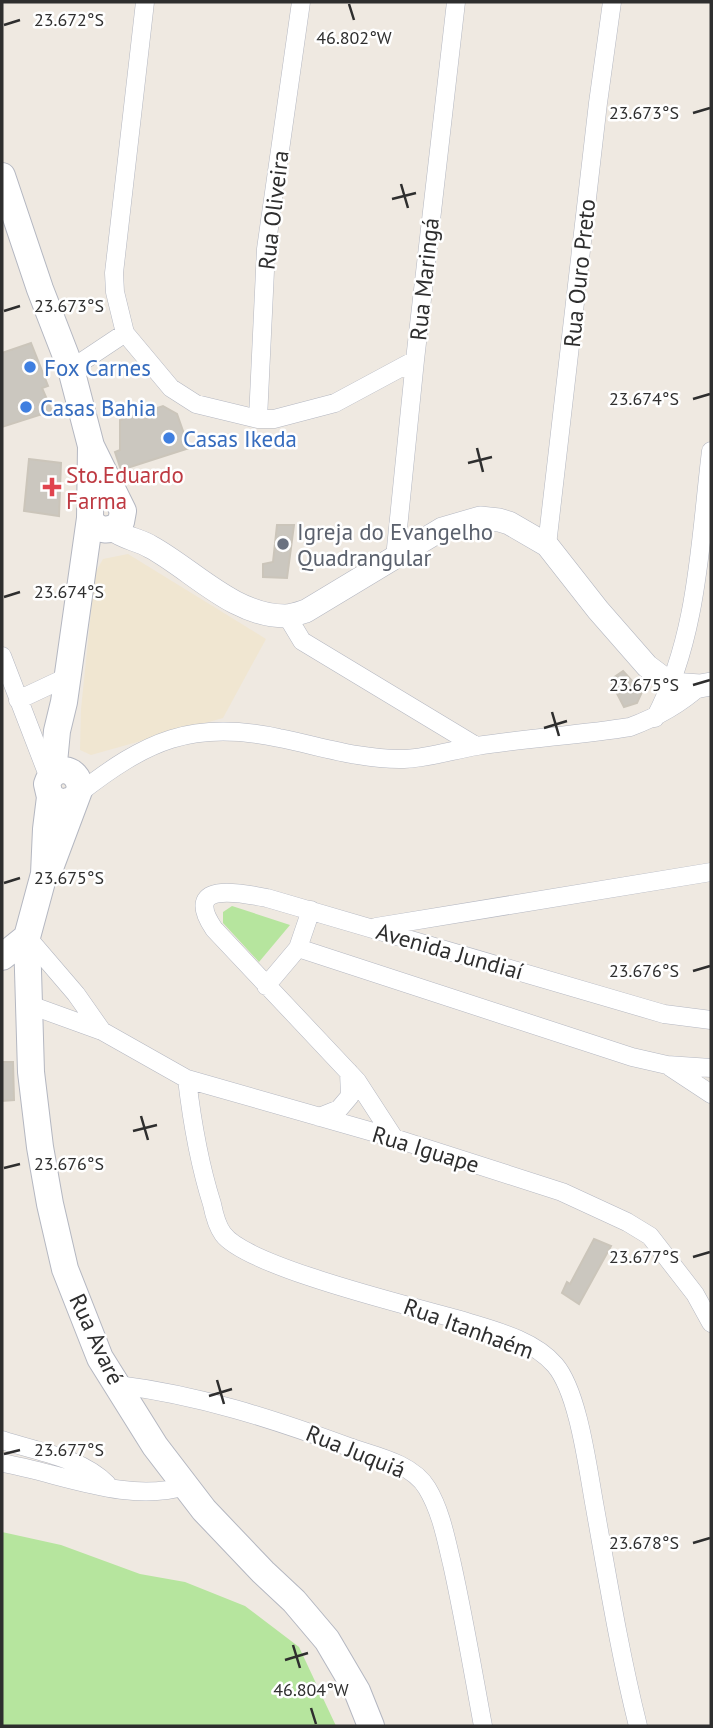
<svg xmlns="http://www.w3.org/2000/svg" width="713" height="1728" viewBox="0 0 713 1728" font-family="'PT Sans',sans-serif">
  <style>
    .education { fill: #f0e6d1 }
    .green { fill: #b6e59e }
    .building { fill: #cbc7bf; stroke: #cbc5ba; stroke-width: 2 }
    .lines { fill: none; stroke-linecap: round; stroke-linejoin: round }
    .minor-casing { stroke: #b4b7c1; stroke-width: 19 }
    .tertiary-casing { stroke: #b4b7c1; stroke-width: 24 }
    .secondary-casing { stroke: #b4b7c1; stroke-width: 28 }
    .minor { stroke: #fff; stroke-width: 18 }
    .tertiary { stroke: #fff; stroke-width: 23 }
    .secondary { stroke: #fff; stroke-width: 26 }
    .ticks { fill: none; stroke: #2e2e2e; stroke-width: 2.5 }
    .shop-dot { fill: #3f7fe0; stroke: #fff; stroke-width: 2.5 }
    .health-dot { fill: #e0444e; stroke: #fff; stroke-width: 2.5 }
    .worship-dot { fill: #6b7280; stroke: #fff; stroke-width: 2.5 }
    .labels { text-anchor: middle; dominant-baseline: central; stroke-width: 5; stroke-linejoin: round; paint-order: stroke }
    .street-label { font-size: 23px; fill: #2e2e2e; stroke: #fff }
    .shop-label { font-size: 23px; fill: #366cbe; stroke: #fff; text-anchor: start }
    .health-label { font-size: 23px; fill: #be3a42; stroke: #fff; text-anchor: start }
    .worship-label { font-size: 23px; fill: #5b616d; stroke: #fff; text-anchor: start }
    .ticks-label { font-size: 18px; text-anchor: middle; fill: #2e2e2e; stroke: #fff; stroke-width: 5; stroke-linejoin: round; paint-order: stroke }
  </style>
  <rect width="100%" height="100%" fill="#efe9e1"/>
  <!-- education -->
  <path class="education" d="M 128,554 L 266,639 L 223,718 L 91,755 L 80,750 L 81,709 L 95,573 L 103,559 Z"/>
  <!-- green -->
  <path class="green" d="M 232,906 L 290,925 L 259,962 L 223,923 L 223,912 Z
    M 2,1532 L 61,1545 L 140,1574 L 185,1582 L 245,1606 L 299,1647 L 336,1726 L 2,1726 Z"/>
  <!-- building -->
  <path class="building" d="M 31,343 L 48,386 L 42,388 L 52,411 L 2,427 L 2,353 Z
    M 163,406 L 177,414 L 189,448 L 121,470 L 115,452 L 120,450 L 120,420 Z
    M 29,459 L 61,463 L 59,516 L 24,511 Z
    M 277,525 L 294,525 L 287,578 L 263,577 L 263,564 L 273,562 Z
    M 623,671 L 642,692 L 637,703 L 624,707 L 610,680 Z
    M 2,1062 L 13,1062 L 14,1100 L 2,1101 Z
    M 594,1239 L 611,1246 L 579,1304 L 562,1293 L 567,1282 L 570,1284 Z"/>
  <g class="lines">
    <defs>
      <path id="minor" d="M 145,2 L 114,273 L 115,292 L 125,333 L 171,388 L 196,404 L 258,419 L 274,419 L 335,403 L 415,360
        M 71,369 L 125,333
        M 258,419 L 266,249 L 301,2
        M 547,545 L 598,103 L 612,2
        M 395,558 L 415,360 L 456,2
        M 287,616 L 302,641 L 476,746
        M 2,656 L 49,778
        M 18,700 L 67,677
        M 655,718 C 698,637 700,541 711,451
        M 78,794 C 146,741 192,719 279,738 C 320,746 361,760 404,759 C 429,758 453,750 477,746 C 528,738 580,735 630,727 C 657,717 679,705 700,686
        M 376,927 L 711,872
        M 28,938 L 76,994 L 102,1031
        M 298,948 L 632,1057 L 667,1065 L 711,1068
        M 266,986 L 298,948 L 311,910
        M 30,1005 L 102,1031 L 187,1079 L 394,1138 L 562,1192 L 627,1222 L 650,1236 L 695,1294 L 711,1323
        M 670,1067 L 711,1094
        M 187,1079 C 192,1122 199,1163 212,1204 C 214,1214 217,1226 223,1234 C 247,1267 415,1307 460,1320 C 492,1330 533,1339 555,1365 C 579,1393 588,1471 595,1508 C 608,1581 620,1654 638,1726
        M 319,1117 L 339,1109 L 350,1096 L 349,1072
        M 394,1138 L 357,1081 L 214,929 C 181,880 242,893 267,898 L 664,1014 L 711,1020
        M 118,1385 C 199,1395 273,1419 349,1447 C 375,1456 412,1463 427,1488 C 441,1511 446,1539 452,1564 C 464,1618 473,1672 483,1726
        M 2,1440 C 37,1452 80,1457 107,1484
        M 2,1463 C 61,1473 126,1504 186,1486"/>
      <path id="tertiary" d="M 112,529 C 125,539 138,539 151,547 C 193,570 234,616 285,616 C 292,616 300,613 306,611 L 442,529 L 480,518 L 499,520 L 509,523 L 547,545 L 598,610 L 647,666 L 671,684 L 700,686 L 711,684"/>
      <path id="secondary" d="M 2,176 L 40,289 L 71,369 L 91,446 L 123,511 L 121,522 C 111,533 96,532 90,518 L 91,446
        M 53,773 L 57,731 L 64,702 L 90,518
        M 50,797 L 46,829 L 44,874 L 27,937 L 31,1072 L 40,1147 L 50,1204 L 65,1269 L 100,1358 L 155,1446 L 204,1510 L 263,1572 L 294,1601 L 327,1640 L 357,1691 L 371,1726
        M 50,868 L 80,788 C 78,766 53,764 47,784 L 50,797 L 62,803 L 74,799
        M 2,957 L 27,937"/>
    </defs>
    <!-- minor casing -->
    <use href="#minor" class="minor-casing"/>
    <!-- tertiary casing -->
    <use href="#tertiary" class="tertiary-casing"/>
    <!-- secondary casing -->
    <use href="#secondary" class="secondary-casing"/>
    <!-- minor -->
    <use href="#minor" class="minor"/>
    <!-- tertiary -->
    <use href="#tertiary" class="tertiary"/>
    <!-- secondary -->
    <use href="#secondary" class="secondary"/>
  </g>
  <!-- ticks -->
  <path class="ticks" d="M 349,4 L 354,20M 4,25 L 20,20M 693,113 L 710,108M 401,184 L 408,208M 392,199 L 416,193M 4,311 L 20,306M 693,399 L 710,394M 477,448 L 483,472M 468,463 L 492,457M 4,597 L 20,592M 693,685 L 710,680M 552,712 L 559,736M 544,728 L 567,721M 4,883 L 20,878M 693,971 L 710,966M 141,1116 L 148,1140M 133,1131 L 157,1125M 4,1168 L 20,1164M 693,1257 L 710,1252M 217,1380 L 224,1404M 209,1396 L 232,1389M 4,1454 L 20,1450M 693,1543 L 710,1538M 293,1645 L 300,1668M 285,1660 L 308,1653M 311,1708 L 316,1724"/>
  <!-- markers -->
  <g class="shop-dot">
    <circle cx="30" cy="367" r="7"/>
    <circle cx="26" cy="407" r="7"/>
    <circle cx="169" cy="438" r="7"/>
  </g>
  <path class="health-dot" d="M48.5 476.5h7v7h7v7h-7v7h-7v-7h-7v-7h7z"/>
  <circle class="worship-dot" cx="283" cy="544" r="7"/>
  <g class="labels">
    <!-- street labels -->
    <g class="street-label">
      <text transform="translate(273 210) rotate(-83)">Rua Oliveira</text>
      <text transform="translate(579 273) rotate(-84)">Rua Ouro Preto</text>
      <text transform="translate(424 279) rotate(-84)">Rua Maringá</text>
      <text transform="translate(450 951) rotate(16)">Avenida Jundiaí</text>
      <text transform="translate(426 1149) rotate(17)">Rua Iguape</text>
      <text transform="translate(469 1328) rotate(20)">Rua Itanhaém</text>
      <text transform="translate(97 1339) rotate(65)">Rua Avaré</text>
      <text transform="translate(356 1451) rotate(22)">Rua Juquiá</text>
    </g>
    <!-- shop labels -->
    <g class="shop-label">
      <text x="44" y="367">Fox Carnes</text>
      <text x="40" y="407">Casas Bahia</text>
      <text x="183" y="438">Casas Ikeda</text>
    </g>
    <!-- health labels -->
    <g class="health-label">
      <text x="66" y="474">Sto.Eduardo<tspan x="66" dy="26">Farma</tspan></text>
    </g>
    <!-- worship labels -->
    <g class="worship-label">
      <text x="297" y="531">Igreja do Evangelho<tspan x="297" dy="26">Quadrangular</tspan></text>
    </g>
  </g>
  <g class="ticks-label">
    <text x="69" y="26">23.672°S</text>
    <text x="354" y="44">46.802°W</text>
    <text x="644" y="119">23.673°S</text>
    <text x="69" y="312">23.673°S</text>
    <text x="644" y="405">23.674°S</text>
    <text x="69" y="598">23.674°S</text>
    <text x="644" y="691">23.675°S</text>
    <text x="69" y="884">23.675°S</text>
    <text x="644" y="977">23.676°S</text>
    <text x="69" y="1170">23.676°S</text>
    <text x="644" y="1263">23.677°S</text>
    <text x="69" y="1456">23.677°S</text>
    <text x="644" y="1549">23.678°S</text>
    <text x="311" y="1696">46.804°W</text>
  </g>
  <!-- border -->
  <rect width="713" height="1728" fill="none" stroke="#2e2e2e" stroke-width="7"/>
</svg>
